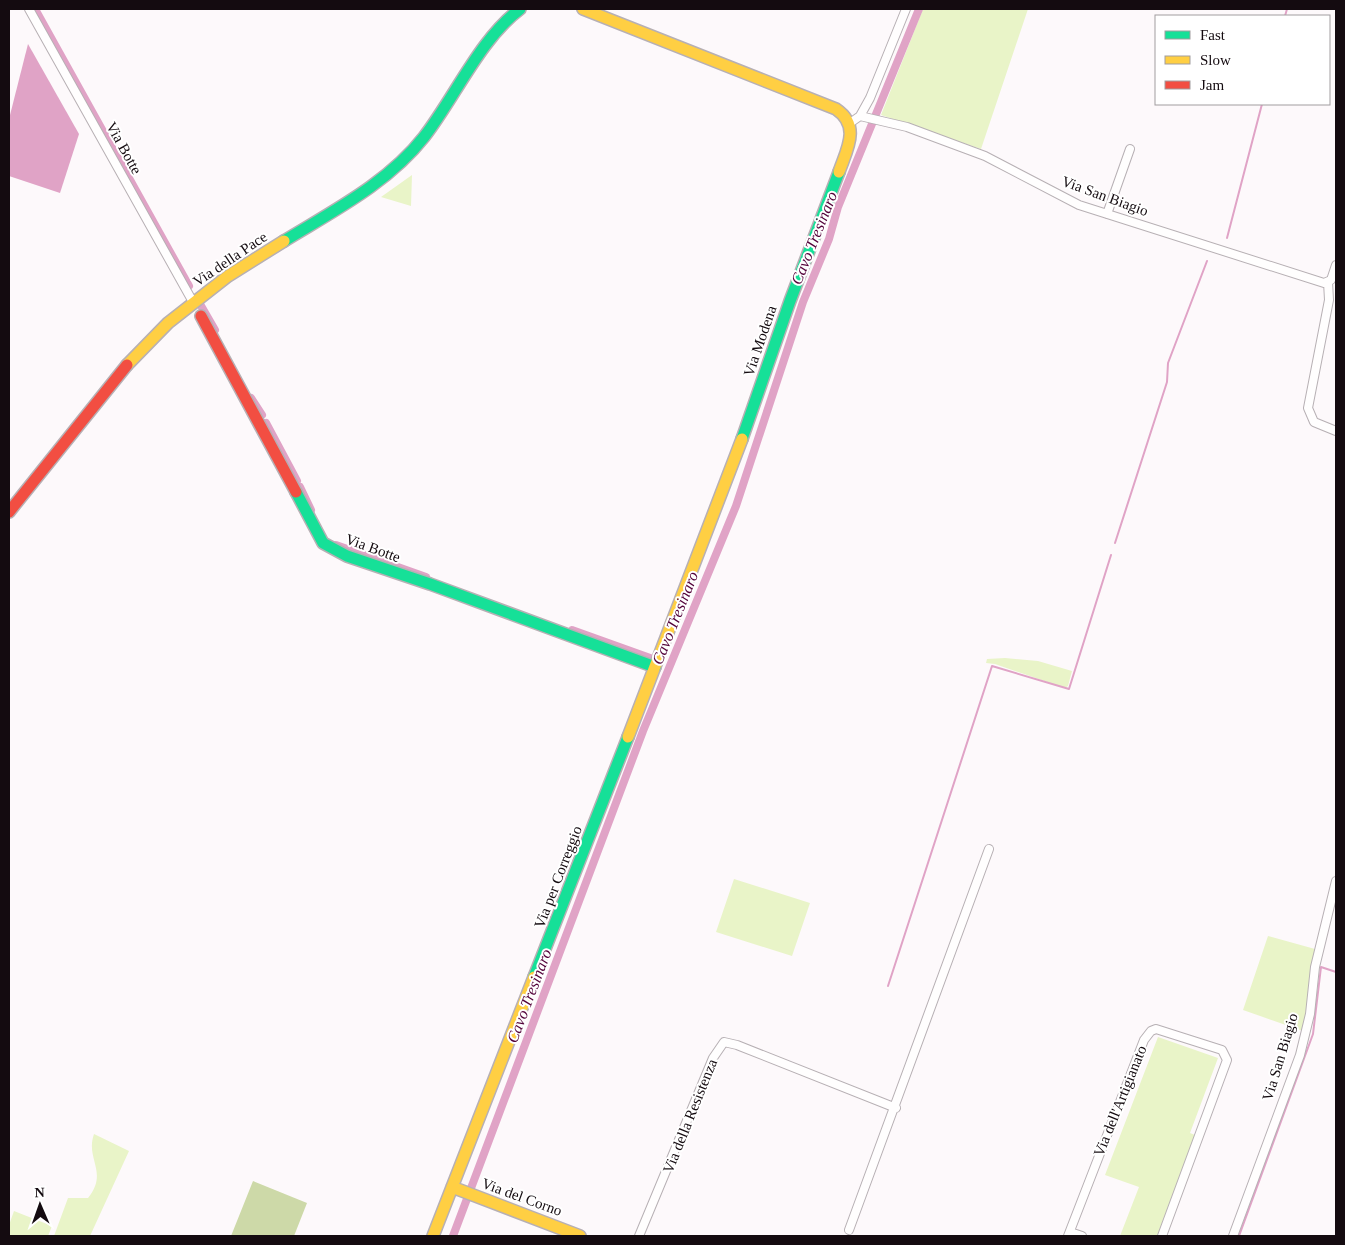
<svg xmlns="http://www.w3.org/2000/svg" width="1345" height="1245" viewBox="0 0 1345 1245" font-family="Georgia,serif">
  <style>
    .green { fill: #e9f4c8 }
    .forest { fill: #cdd9a8 }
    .water { fill: #e0a3c6 }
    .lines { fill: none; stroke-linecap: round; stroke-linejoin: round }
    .stream { stroke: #e0a3c6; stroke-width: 2 }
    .canal { stroke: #e0a3c6; stroke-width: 8 }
    .street-casing { stroke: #b7b0b4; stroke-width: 10 }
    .fast-casing { stroke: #b7b0b4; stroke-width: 14 }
    .slow-casing { stroke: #b7b0b4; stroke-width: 14 }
    .jam-casing { stroke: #b7b0b4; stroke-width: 14 }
    .street { stroke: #fffefe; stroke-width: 8 }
    .fast { stroke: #16e098; stroke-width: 11 }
    .slow { stroke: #ffcf43; stroke-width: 11 }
    .jam { stroke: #f24e42; stroke-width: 11 }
    .labels { text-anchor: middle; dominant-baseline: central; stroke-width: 4; stroke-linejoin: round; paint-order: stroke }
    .street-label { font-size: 15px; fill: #140b10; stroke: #fff }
    .water-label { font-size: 16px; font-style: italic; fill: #53033a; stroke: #fff }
  </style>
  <rect width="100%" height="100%" fill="#fdf9fb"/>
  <!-- green -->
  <path class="green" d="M 923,9 L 1028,9 L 981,149 L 881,115 Z
    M 412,175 L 411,206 L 381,197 Z
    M 1005,658 L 1038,661 L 1072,671 L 1068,686 L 1065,688 L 995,664 L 986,663 L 987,659 Z
    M 734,879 L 810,903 L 792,956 L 716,932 Z
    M 1268,936 L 1315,949 L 1303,1031 L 1243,1010 Z
    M 1158,1037 L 1218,1058 L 1190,1133 L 1195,1135 L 1157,1236 L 1120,1236 L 1139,1187 L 1105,1175 Z
    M 94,1134 L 129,1151 L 90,1236 L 54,1236 L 68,1198 L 88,1198 C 109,1172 85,1159 94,1134 Z
    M 14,1211 L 52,1226 L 48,1236 L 9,1236 L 9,1225 Z"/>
  <!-- forest -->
  <path class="forest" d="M 253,1181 L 307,1203 L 294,1236 L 231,1236 Z"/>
  <!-- water -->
  <path class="water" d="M 28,44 L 79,134 L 60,193 L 9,176 L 9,119 Z"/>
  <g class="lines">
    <!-- stream -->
    <path class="stream" d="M 1285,16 L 1287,9
      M 1227,238 L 1262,104
      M 1115,543 L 1167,382 L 1168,363 L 1207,261
      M 888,986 L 992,666 L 1069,689 L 1111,555
      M 1239,1236 L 1313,1034 L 1321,967 L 1336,972"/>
    <!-- canal -->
    <path class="canal" d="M 35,9 L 189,286
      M 200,304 L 215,330
      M 251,398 L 262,415
      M 266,423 L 297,481
      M 300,487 L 311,510
      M 336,545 L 426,577
      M 572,630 L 653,659
      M 453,1236 L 643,731 L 736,506 L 803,302 L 829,239 L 838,207 L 919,9"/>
    <defs>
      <path id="street" d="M 29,9 L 193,302
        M 860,116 L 907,127 L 985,156 L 1079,205 L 1324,283 L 1331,280 L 1336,265
        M 850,123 L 860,116 L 870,98 L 906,9
        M 1107,214 L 1130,149
        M 1328,282 L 1329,300 L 1308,408 L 1314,422 L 1336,431
        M 849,1230 L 989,849
        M 1070,1232 L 1082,1236
        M 639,1236 L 713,1058 L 724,1042 L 737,1045 L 896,1108
        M 1068,1236 L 1144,1040 L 1151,1031 L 1156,1029 L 1222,1050 L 1227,1060 L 1162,1236
        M 1233,1236 L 1300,1055 L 1310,1014 L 1315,967 L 1336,881"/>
      <path id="fast" d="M 284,241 C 333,211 388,183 424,137 C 455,97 480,39 520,9
        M 742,439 L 790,301 L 839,172
        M 296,492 L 323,543 L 347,556 L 430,584 L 655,667
        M 534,977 L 628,737"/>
      <path id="slow" d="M 583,9 L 836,109 C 861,126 847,149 839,172
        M 127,365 L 168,323 L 228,276 L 284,241
        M 628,737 L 742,439
        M 452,1187 L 580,1236
        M 433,1236 L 534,977"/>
      <path id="jam" d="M 201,316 L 296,492
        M 9,512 L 127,365"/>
    </defs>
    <!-- street casing -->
    <use href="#street" class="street-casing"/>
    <!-- fast casing -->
    <use href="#fast" class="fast-casing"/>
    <!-- slow casing -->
    <use href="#slow" class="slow-casing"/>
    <!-- jam casing -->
    <use href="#jam" class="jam-casing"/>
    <!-- street -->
    <use href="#street" class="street"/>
    <!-- fast -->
    <use href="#fast" class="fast"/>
    <!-- slow -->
    <use href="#slow" class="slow"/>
    <!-- jam -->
    <use href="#jam" class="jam"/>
  </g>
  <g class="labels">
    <!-- street labels -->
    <g class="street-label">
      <text transform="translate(124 148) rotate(61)">Via Botte</text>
      <text transform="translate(1105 196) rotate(20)">Via San Biagio</text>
      <text transform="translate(230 259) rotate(-34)">Via della Pace</text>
      <text transform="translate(760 341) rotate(-71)">Via Modena</text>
      <text transform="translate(373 548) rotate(20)">Via Botte</text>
      <text transform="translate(558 877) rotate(-69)">Via per Correggio</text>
      <text transform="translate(1280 1057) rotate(-73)">Via San Biagio</text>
      <text transform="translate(1120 1101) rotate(-68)">Via dell'Artigianato</text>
      <text transform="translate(690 1116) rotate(-68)">Via della Resistenza</text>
      <text transform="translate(522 1197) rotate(20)">Via del Corno</text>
    </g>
    <!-- water labels -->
    <g class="water-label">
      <text transform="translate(814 238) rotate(-68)">Cavo Tresinaro</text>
      <text transform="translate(675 618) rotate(-68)">Cavo Tresinaro</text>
      <text transform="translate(529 996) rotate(-69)">Cavo Tresinaro</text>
    </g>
  </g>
  <!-- border -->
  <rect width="1345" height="1245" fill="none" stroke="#140b10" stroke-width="20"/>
  <!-- legend -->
  <rect x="1155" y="15" width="175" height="90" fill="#ffffff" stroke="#a19d9f"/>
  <rect x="1165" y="31" width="25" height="8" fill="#16e098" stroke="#a19d9f"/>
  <text x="1200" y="40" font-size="15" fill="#140b10">Fast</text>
  <rect x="1165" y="56" width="25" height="8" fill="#ffcf43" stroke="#a19d9f"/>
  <text x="1200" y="65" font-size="15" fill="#140b10">Slow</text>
  <rect x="1165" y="81" width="25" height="8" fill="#f24e42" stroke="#a19d9f"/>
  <text x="1200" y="90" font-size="15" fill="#140b10">Jam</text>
  <!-- north arrow -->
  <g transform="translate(40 1205) rotate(358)" stroke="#ffffff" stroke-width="4" paint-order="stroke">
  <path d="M0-4L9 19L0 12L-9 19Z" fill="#140b10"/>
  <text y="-8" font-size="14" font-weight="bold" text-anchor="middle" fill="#140b10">N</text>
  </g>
</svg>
